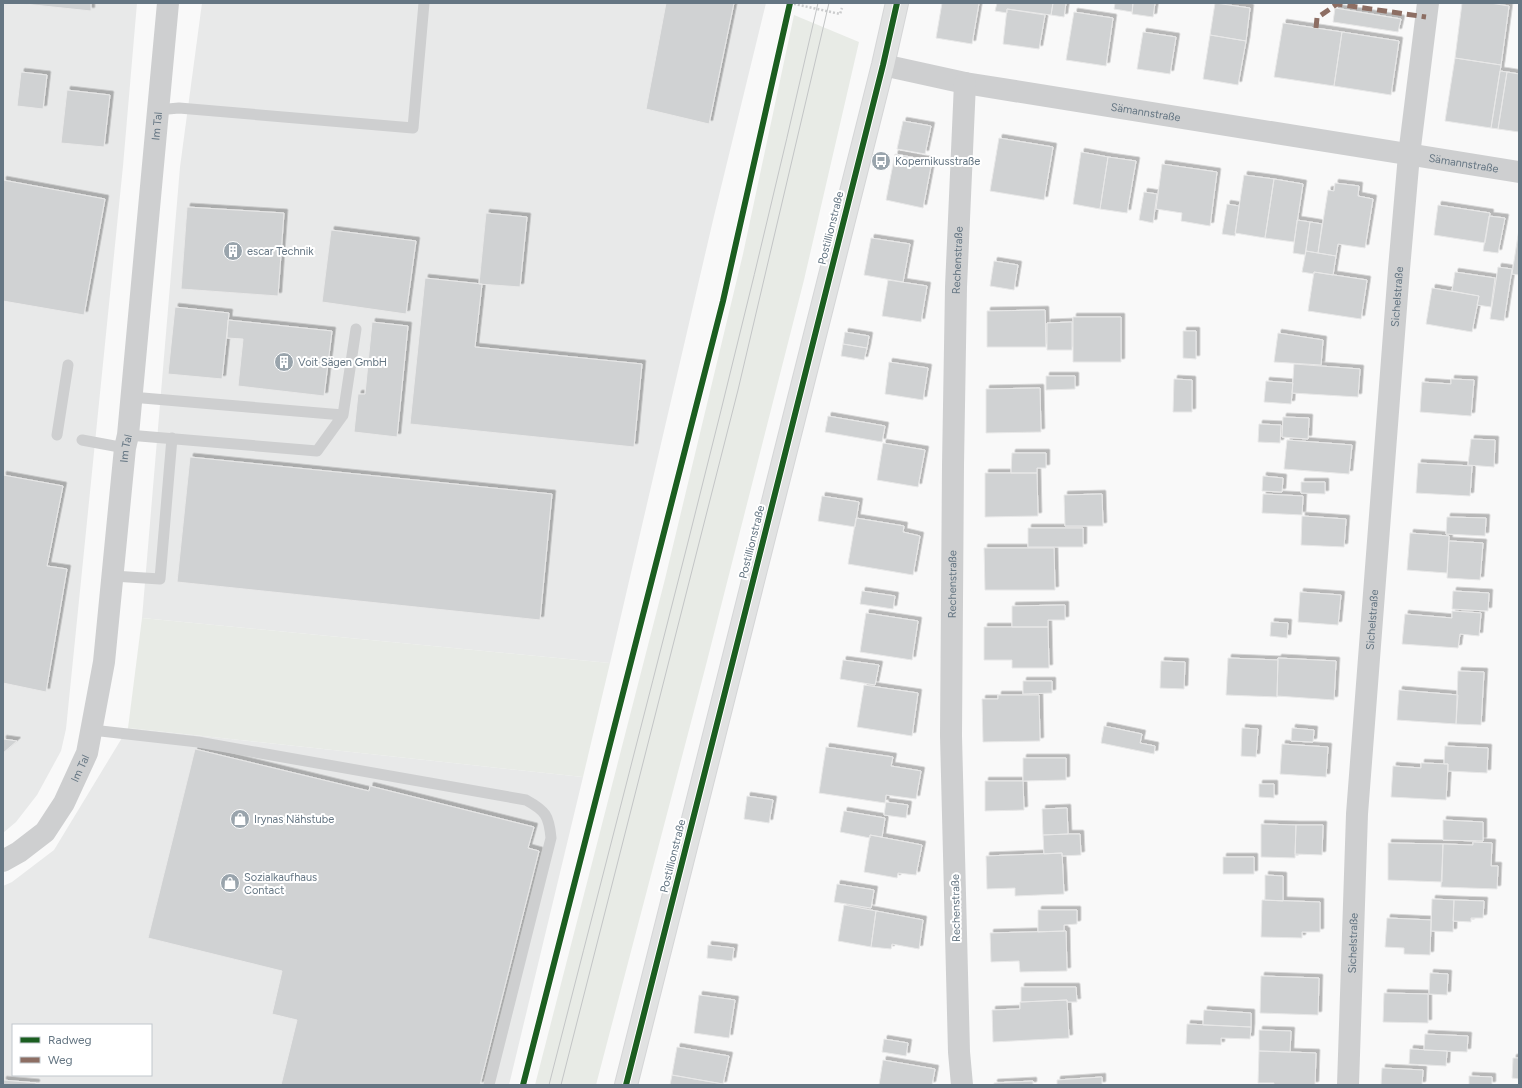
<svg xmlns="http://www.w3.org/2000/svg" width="1522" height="1088" viewBox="0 0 1522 1088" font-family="Figtree,sans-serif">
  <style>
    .built { fill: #e8e9e9; fill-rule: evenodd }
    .green { fill: #e8ebe6 }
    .building { fill: #d0d2d3; stroke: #e8e8e8; filter: url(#shadow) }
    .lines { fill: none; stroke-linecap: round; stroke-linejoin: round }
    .secondary-casing { stroke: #d5d6d7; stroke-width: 24 }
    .path { stroke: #cbcccd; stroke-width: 2.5; stroke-dasharray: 2 2; stroke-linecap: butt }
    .lane { stroke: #cecfd0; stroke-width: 11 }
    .street { stroke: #cecfd0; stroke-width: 22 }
    .secondary { stroke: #e1e2e2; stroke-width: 22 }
    .tram { stroke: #c3c5c6; stroke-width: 1 }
    .quiet { stroke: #8d6e63; stroke-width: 5; stroke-dasharray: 10 5; stroke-linecap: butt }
    .cycleway-casing { stroke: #fff; stroke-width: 8 }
    .cycleway { stroke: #1b5e20; stroke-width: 6 }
    .labels { text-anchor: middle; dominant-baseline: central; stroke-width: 4; stroke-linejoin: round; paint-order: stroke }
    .street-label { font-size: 11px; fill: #657683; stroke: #fff }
    .poi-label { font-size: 11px; fill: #657683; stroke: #fff; text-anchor: start }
  </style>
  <defs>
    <filter id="shadow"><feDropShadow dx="3.5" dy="-3.5" stdDeviation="0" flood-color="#0004"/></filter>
  </defs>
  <rect width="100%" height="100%" fill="#f9f9f9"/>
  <!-- built -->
  <path class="built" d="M 3,3 L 137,3 L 123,166 L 66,729 L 61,751 L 37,795 L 16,822 L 3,833 Z
    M 202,3 L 766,3 L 714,216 L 610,663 L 142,618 L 180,167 Z
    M 128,728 L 583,777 L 509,1085 L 3,1085 L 3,886 L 12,882 L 54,850 ZM 13,1025 L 151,1025 L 151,1075 L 13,1075 Z"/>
  <!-- green -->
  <path class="green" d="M 794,15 L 859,42 L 804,280 L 706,665 L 596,1085 L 535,1085 L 665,579 L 743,254 Z
    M 142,618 L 610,663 L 583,777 L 128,728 Z"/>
  <!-- building -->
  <path class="building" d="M 15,3 L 91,3 L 91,11 Z
    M 666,3 L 734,3 L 709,124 L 646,109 Z
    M 942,3 L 979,3 L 972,44 L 936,38 Z
    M 997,3 L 1053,3 L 1051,15 L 1007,9 L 1007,13 L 995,11 Z
    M 1053,3 L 1066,3 L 1064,17 L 1051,15 Z
    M 1115,3 L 1133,3 L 1132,12 L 1114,9 Z
    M 1133,3 L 1155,3 L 1153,17 L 1132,14 Z
    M 1215,3 L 1250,8 L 1246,41 L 1210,35 Z
    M 1462,3 L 1490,3 L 1509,6 L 1501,65 L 1455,58 Z
    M 1335,8 L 1401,19 L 1398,32 L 1333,22 Z
    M 1007,9 L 1045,15 L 1039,49 L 1003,44 Z
    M 1074,12 L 1113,18 L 1106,66 L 1066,60 Z
    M 1283,23 L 1342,32 L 1334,86 L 1274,77 Z
    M 1143,32 L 1176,37 L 1170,74 L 1137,69 Z
    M 1342,32 L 1399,41 L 1391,95 L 1334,86 Z
    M 1210,35 L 1246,41 L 1238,85 L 1203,79 Z
    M 1455,58 L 1501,65 L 1491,128 L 1445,121 Z
    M 1500,71 L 1507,72 L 1498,129 L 1491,128 Z
    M 21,72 L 47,75 L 43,109 L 17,106 Z
    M 1507,72 L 1519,74 L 1519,132 L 1498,129 Z
    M 67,90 L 110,95 L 104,147 L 61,143 Z
    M 903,121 L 931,126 L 925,154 L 897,149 Z
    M 999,138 L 1053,147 L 1044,200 L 990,191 Z
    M 1081,152 L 1108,157 L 1100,209 L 1073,204 Z
    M 895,154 L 932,161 L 923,208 L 886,200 Z
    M 1108,157 L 1136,161 L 1127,213 L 1100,209 Z
    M 1162,164 L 1217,172 L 1210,226 L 1181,221 L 1182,213 L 1156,209 Z
    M 1244,175 L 1274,179 L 1265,238 L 1235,233 Z
    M 1274,179 L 1303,184 L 1294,242 L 1265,238 Z
    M 3,180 L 105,199 L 84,315 L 3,301 Z
    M 1335,183 L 1359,186 L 1358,196 L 1373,199 L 1365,248 L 1338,244 L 1336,256 L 1318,253 L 1328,190 L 1334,191 Z
    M 1144,192 L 1157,194 L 1153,223 L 1139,220 Z
    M 1227,204 L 1239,206 L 1235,236 L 1222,234 Z
    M 1438,205 L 1490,213 L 1485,243 L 1434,235 Z
    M 187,207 L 284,213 L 278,296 L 181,289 Z
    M 486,213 L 527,217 L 520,287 L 479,284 Z
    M 1489,216 L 1505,218 L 1498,253 L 1483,251 Z
    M 1297,220 L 1310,222 L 1305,255 L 1293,253 Z
    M 1310,222 L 1322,224 L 1318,253 L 1306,251 Z
    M 1519,229 L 1519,275 L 1512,274 Z
    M 331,230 L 416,241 L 406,314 L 322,302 Z
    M 871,238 L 910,244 L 903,282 L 864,275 Z
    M 1306,251 L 1336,256 L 1333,275 L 1314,272 L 1314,274 L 1302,272 Z
    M 994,261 L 1018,265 L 1014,290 L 990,286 Z
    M 1498,267 L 1512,269 L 1504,321 L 1490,319 Z
    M 1314,272 L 1367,280 L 1361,319 L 1308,311 Z
    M 1455,272 L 1495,278 L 1491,307 L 1477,305 L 1479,296 L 1452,291 Z
    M 425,278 L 482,284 L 475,347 L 642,364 L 634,447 L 410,424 Z
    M 888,280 L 927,286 L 921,322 L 882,316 Z
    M 1432,288 L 1479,296 L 1472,332 L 1426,324 Z
    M 175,307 L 229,313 L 222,379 L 168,374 Z
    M 1045,310 L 1046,347 L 987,347 L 987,311 Z
    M 1073,317 L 1121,317 L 1121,362 L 1073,362 Z
    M 228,320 L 332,331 L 324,396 L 238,386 L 243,339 L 227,338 Z
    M 372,322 L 408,326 L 397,437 L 354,432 L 358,394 L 365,394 Z
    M 1072,322 L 1072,350 L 1047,350 L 1047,323 Z
    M 1183,331 L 1196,331 L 1196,359 L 1183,358 Z
    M 845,332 L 869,336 L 867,348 L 843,344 Z
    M 1278,333 L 1323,340 L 1321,365 L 1274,362 Z
    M 843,344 L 867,348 L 864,360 L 841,356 Z
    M 889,362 L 928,368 L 923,400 L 885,394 Z
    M 1294,364 L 1360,369 L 1358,397 L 1292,393 Z
    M 1046,376 L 1075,376 L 1075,389 L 1046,390 Z
    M 1174,379 L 1192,380 L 1192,412 L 1173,412 Z
    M 1451,379 L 1474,380 L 1471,416 L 1420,412 L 1422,382 L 1451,384 Z
    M 1266,381 L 1293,383 L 1291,404 L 1264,402 Z
    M 1040,388 L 1041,432 L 986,433 L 986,389 Z
    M 828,416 L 885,426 L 882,442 L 825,432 Z
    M 1283,417 L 1309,418 L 1308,439 L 1282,437 Z
    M 1259,424 L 1281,425 L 1280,443 L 1258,442 Z
    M 1471,439 L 1495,440 L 1494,467 L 1468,465 Z
    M 1287,440 L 1352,445 L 1349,474 L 1284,469 Z
    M 883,443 L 925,450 L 918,487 L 877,480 Z
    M 1012,453 L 1046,453 L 1046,468 L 1037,468 L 1037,473 L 1011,473 Z
    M 190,457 L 552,494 L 540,620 L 177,582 Z
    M 1418,463 L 1472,466 L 1470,496 L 1416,493 Z
    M 985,473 L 1037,473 L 1038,516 L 985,517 Z
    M 3,475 L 63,486 L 47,566 L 67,569 L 46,692 L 3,683 Z
    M 1263,476 L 1283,478 L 1282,492 L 1262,491 Z
    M 1301,482 L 1325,482 L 1325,494 L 1301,493 Z
    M 1102,494 L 1103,526 L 1065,526 L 1064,495 Z
    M 1263,494 L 1303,496 L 1302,515 L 1262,513 Z
    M 822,496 L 859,502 L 855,527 L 818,521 Z
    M 1302,516 L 1346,519 L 1344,547 L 1301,545 Z
    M 1447,517 L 1486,518 L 1485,536 L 1446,534 Z
    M 856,518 L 904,526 L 903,532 L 920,536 L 913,575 L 848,564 Z
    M 1028,528 L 1083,528 L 1083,547 L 1028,547 Z
    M 1410,533 L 1449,536 L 1447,573 L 1407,570 Z
    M 1449,541 L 1483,543 L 1480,580 L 1447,578 Z
    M 984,548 L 1054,548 L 1055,590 L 985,590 Z
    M 862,591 L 895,596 L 893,609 L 860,604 Z
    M 1453,591 L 1489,593 L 1488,611 L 1452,609 Z
    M 1300,592 L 1341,595 L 1338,625 L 1298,622 Z
    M 1065,605 L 1065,620 L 1048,620 L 1048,627 L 1012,627 L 1012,606 Z
    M 1452,611 L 1481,613 L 1479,636 L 1460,634 L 1458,648 L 1402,644 L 1405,614 L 1452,618 Z
    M 866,613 L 918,621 L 912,660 L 860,652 Z
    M 1271,622 L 1288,623 L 1287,638 L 1270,636 Z
    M 984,627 L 1048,627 L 1049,668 L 1012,668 L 1012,660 L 984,660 Z
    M 1228,658 L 1278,660 L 1277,697 L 1226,695 Z
    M 1278,658 L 1336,661 L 1334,700 L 1277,696 Z
    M 843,660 L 879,665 L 875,685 L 840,679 Z
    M 1161,661 L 1185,662 L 1184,689 L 1160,688 Z
    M 1458,671 L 1484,672 L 1481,725 L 1456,724 Z
    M 1023,681 L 1052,681 L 1052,693 L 1023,694 Z
    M 864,685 L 918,693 L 912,736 L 857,727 Z
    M 1399,690 L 1458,695 L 1456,724 L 1397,720 Z
    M 998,695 L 1039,695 L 1040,741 L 983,742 L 982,699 L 998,699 Z
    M 1104,726 L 1142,734 L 1140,743 L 1155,746 L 1154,754 L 1101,743 Z
    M 1242,728 L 1258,729 L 1256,757 L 1241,756 Z
    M 1292,728 L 1314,730 L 1313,742 L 1291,741 Z
    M 3,739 L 17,741 L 3,753 Z
    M 1282,744 L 1328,747 L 1326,777 L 1280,774 Z
    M 1445,746 L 1488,748 L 1487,773 L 1448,771 L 1448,764 L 1444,764 Z
    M 826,747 L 893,757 L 891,766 L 921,771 L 916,799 L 886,795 L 885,803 L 819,793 Z
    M 195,749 L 369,791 L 370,786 L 534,827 L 528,848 L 539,851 L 480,1085 L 281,1085 L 297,1020 L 272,1014 L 282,971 L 148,938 Z
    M 1023,758 L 1066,758 L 1066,780 L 1023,781 Z
    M 1421,763 L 1448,764 L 1446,800 L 1391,797 L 1393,766 L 1421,768 Z
    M 985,781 L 1023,781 L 1024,810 L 985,811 Z
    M 1259,784 L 1274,784 L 1274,798 L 1259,797 Z
    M 747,796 L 773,800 L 769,823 L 744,819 Z
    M 886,802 L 908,805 L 906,818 L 884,815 Z
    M 1067,808 L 1068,834 L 1043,835 L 1042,809 Z
    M 844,811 L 885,818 L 882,837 L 870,835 L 870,838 L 840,832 Z
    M 1443,820 L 1483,822 L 1483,841 L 1443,840 Z
    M 1261,824 L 1296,825 L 1295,858 L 1261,857 Z
    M 1296,825 L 1323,825 L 1322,855 L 1295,854 Z
    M 1068,834 L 1080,834 L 1081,855 L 1062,856 L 1062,853 L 1044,854 L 1043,835 Z
    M 870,835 L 922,845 L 916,875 L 898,873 L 897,878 L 864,872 Z
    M 1473,842 L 1492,843 L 1491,866 L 1498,866 L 1497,889 L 1441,887 L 1443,844 L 1473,845 Z
    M 1388,843 L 1443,844 L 1442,882 L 1388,880 Z
    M 1062,853 L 1064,894 L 1015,896 L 1015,888 L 987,889 L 986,856 Z
    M 1223,857 L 1254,857 L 1254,874 L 1223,874 Z
    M 1265,875 L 1283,876 L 1283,901 L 1265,900 Z
    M 837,884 L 874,890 L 871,908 L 834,902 Z
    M 1432,899 L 1454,900 L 1453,932 L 1431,931 Z
    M 1262,900 L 1320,902 L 1320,932 L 1302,932 L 1302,938 L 1261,937 Z
    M 1454,900 L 1484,901 L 1483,918 L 1471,918 L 1471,922 L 1453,921 Z
    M 844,905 L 876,911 L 871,947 L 838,941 Z
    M 1038,910 L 1077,910 L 1077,924 L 1064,925 L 1064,931 L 1038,932 Z
    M 876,911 L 923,920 L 919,949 L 892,944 L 891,949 L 871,947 Z
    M 1387,918 L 1431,920 L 1430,955 L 1404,954 L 1404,948 L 1385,947 Z
    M 1066,931 L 1067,971 L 1020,972 L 1019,961 L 991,962 L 990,933 Z
    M 708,945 L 734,948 L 732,961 L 707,958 Z
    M 1430,973 L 1448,974 L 1447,995 L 1429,994 Z
    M 1261,976 L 1319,978 L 1318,1015 L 1260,1013 Z
    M 1021,987 L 1076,987 L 1077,1002 L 1067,1002 L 1067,1000 L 1021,1002 Z
    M 1384,993 L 1428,994 L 1428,1023 L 1383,1022 Z
    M 699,995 L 735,1000 L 729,1038 L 694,1033 Z
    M 1067,1000 L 1069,1038 L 993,1042 L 992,1010 L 1020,1009 L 1020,1002 L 1021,1002 Z
    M 1204,1010 L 1251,1013 L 1251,1027 L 1203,1025 Z
    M 1187,1024 L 1251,1027 L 1250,1039 L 1221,1038 L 1221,1045 L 1186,1044 Z
    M 1259,1030 L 1291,1031 L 1290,1052 L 1259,1051 Z
    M 1425,1034 L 1468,1036 L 1467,1052 L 1424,1050 Z
    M 884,1039 L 908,1043 L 906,1056 L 882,1052 Z
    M 677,1047 L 729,1056 L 723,1084 L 672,1075 Z
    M 1410,1049 L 1447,1051 L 1446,1066 L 1409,1064 Z
    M 1259,1051 L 1316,1053 L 1315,1085 L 1274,1085 L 1274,1083 L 1258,1083 Z
    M 1513,1058 L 1519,1058 L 1519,1079 L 1512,1078 Z
    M 883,1060 L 935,1069 L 932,1085 L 879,1085 Z
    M 1382,1068 L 1423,1070 L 1422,1085 L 1381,1085 Z
    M 672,1075 L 723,1084 L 723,1085 L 670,1085 Z
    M 1469,1076 L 1492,1077 L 1492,1085 L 1469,1085 Z
    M 1102,1077 L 1102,1085 L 1057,1085 L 1057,1080 Z
    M 3,1080 L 36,1083 L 36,1085 L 3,1085 Z
    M 1033,1081 L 1033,1085 L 994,1085 L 994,1083 Z"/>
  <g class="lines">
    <defs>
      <path id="secondary" d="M 626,1085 L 883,65 L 897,3"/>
    </defs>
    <!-- secondary casing -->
    <use href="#secondary" class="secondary-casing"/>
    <!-- path -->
    <path class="path" d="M 790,3 L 840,14 L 842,8"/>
    <!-- lane -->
    <path class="lane" d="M 159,107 L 168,109 L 179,108 L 413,128 L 424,3
      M 131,397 L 343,415
      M 57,435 L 68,365
      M 128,435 L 317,451 L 343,415 L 356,329
      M 82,440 L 125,448
      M 113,576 L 160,579 L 172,438
      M 92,730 L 198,742 L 526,800 C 546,811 549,816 551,838 L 489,1085"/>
    <!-- street -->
    <g class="street">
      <path id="s1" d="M 883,65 L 965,83 L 1519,172"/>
      <path id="s2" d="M 3,861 L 19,852 L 45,832 L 64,803 L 87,753 L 104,662 L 125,448 L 128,435 L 168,3"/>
      <path id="s3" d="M 962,1085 L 959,1052 L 951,736 L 953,465 L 956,287 L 965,83"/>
      <path id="s4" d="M 1348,1085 L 1357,814 L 1399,269 L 1409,155 L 1428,3"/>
    </g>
    <!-- secondary -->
    <use href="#secondary" class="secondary"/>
    <!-- tram -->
    <path class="tram" d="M 549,1085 C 641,725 736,366 818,3
      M 561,1085 L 738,390 L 829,3"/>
    <!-- quiet -->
    <path class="quiet" d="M 1316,28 L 1317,18 L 1337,4 L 1426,17"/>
    <defs>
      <path id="cycleway" d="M 523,1085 L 723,301 L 790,3
        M 626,1085 L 883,65 L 897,3"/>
    </defs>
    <!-- cycleway casing -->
    <use href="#cycleway" class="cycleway-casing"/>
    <!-- cycleway -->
    <use href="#cycleway" class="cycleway"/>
  </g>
  <!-- icons -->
  <defs>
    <symbol id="bus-disc" viewBox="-11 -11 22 22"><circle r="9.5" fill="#99a4ac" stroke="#fff"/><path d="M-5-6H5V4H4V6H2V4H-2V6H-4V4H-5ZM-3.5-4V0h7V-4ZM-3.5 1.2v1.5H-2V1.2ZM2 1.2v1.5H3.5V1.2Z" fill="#fff"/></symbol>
    <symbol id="building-disc" viewBox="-11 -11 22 22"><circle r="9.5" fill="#99a4ac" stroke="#fff"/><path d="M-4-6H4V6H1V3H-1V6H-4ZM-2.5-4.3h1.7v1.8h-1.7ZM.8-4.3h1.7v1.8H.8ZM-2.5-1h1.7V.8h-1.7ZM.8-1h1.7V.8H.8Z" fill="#fff"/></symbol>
    <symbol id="shop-disc" viewBox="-11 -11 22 22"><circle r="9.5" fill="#99a4ac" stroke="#fff"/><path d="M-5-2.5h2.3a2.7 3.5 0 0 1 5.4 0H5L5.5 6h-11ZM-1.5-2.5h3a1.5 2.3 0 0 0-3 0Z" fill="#fff"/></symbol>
  </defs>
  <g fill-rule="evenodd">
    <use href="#bus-disc" x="870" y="150" width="22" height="22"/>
    <use href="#building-disc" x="222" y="240" width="22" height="22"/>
    <use href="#building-disc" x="273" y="351" width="22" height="22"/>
    <use href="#shop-disc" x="229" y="808" width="22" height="22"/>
    <use href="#shop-disc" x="219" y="872" width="22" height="22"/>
  </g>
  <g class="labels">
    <!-- street labels -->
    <g class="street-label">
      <text stroke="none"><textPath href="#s1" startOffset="267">Sämannstraße</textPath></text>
      <text stroke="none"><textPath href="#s2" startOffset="772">Im Tal</textPath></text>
      <text stroke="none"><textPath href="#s1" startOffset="589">Sämannstraße</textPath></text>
      <text transform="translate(831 228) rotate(-76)">Postillionstraße</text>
      <text stroke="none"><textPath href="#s3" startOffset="825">Rechenstraße</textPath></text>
      <text stroke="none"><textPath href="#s4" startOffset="790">Sichelstraße</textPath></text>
      <text stroke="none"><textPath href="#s2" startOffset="448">Im Tal</textPath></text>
      <text transform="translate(752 542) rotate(-76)">Postillionstraße</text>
      <text stroke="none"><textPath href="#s3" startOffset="501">Rechenstraße</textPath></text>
      <text stroke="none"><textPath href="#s4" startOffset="466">Sichelstraße</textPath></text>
      <text stroke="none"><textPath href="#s2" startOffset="124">Im Tal</textPath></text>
      <text transform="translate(673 856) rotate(-76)">Postillionstraße</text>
      <text transform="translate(956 908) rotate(-91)">Rechenstraße</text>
      <text stroke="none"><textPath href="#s4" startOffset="142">Sichelstraße</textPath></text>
    </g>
    <!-- poi labels -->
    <g class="poi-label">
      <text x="895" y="161">Kopernikusstraße</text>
      <text x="247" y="251">escar Technik</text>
      <text x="298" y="362">Voit Sägen GmbH</text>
      <text x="254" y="819">Irynas Nähstube</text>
      <text x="244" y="877">Sozialkaufhaus<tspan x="244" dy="13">Contact</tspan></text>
    </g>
  </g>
  <!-- border -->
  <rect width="1522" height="1088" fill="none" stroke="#657683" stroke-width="8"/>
  <!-- legend -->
  <rect x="12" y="1024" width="140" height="52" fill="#ffffff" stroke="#c1c8cd"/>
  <rect x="20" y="1037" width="20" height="6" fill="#1b5e20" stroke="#c1c8cd"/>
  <text x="48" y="1044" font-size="12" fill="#657683">Radweg</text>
  <rect x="20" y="1057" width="20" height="6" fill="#8d6e63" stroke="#c1c8cd"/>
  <text x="48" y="1064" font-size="12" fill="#657683">Weg</text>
</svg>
